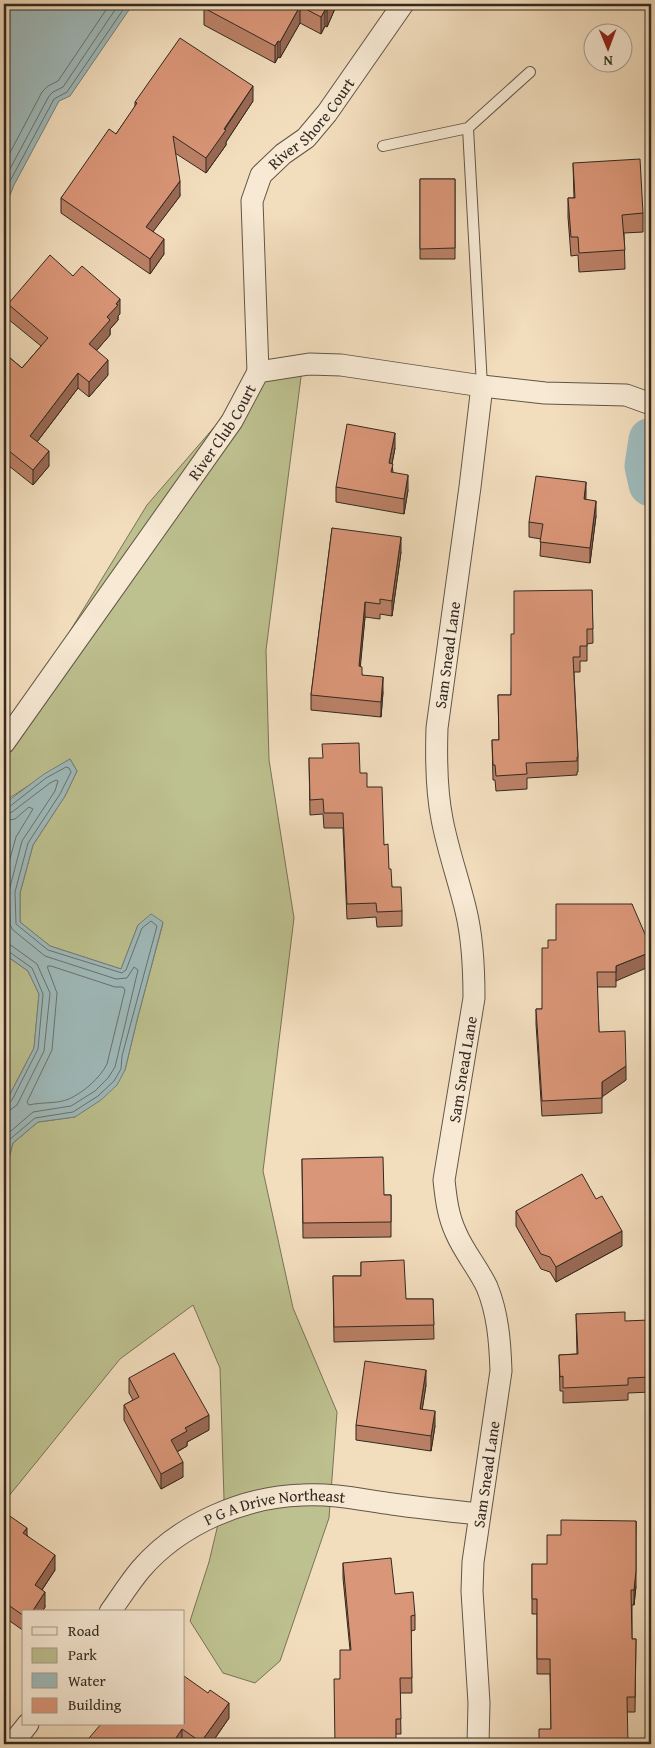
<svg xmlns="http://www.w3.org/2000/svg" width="655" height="1748" viewBox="0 0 655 1748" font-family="'Gentium Book Plus',serif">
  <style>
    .green { fill: #bdc08f; stroke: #787458 }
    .water { fill: #9fbabb; stroke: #73807d }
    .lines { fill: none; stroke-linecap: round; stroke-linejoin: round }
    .shore { stroke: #68726e; stroke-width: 1 }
    .river { stroke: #9fbabb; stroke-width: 45 }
    .service-casing { stroke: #625647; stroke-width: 12 }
    .minor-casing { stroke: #625647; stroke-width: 23 }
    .service { stroke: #f7e9d4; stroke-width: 10 }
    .minor { stroke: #f7e9d4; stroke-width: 21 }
    .wall { fill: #bb8167; stroke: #322920 }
    .shaded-wall { fill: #996954; stroke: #322920 }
    .building { fill: #da9678; stroke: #322920 }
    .labels { text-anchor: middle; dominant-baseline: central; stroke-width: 4; stroke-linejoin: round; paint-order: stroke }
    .street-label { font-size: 16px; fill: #322920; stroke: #f7e9d4 }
  </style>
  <rect width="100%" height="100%" fill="#f2ddbd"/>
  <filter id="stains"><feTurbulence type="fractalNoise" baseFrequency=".004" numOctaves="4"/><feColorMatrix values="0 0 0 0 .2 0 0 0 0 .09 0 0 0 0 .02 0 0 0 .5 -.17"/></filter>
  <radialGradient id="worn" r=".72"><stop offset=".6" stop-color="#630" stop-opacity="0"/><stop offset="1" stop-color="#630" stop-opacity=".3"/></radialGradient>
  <!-- green -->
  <path class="green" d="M 302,369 L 266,650 L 269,760 L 294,918 L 263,1171 L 293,1308 L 337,1412 L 329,1518 L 280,1661 L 255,1683 L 223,1673 L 190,1621 L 209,1562 L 224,1499 L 220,1368 L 193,1305 L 120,1359 L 4,1502 L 4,1176 L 13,1143 L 38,1122 L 75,1117 L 125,1070 L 137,1020 L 163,923 L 138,925 L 121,969 L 50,946 L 20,922 L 20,893 L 33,845 L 65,796 L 77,771 L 70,759 L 11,797 L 4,804 L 4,739 L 147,505 L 254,381 Z
    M 4,954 L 28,971 L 39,994 L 34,1048 L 8,1098 L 4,1101 Z"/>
  <!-- water -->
  <path class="water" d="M 4,4 L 133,4 L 70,96 L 59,101 L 14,185 L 4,210 Z
    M 70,759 L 77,771 L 65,796 L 33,845 L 20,893 L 20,922 L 50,946 L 121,969 L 138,925 L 151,914 L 163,922 L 137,1020 L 125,1070 L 117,1085 L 101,1100 L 75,1117 L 38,1122 L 13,1143 L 4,1176 L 4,1101 L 8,1098 L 34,1048 L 39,994 L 28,971 L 4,954 L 4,804 L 44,774 Z"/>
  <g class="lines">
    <!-- shore -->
    <path class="shore" d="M 4,164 L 42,92 L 48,86 L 58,81 L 110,4
      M 4,180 L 49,96 L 53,92 L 63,87 L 119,4
      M 4,197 L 9,183 L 54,99 L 67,92 L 127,4
      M 4,808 L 9,807 L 46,778 L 66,767 L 69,768 L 71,772 L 60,794 L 28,843 L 15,892 L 16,924 L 48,950 L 122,973 L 126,970 L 142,928 L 151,921 L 157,926 L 122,1056 L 121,1069 L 114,1081 L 98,1096 L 73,1112 L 35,1118 L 9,1140 L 4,1159
      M 4,814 L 12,812 L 50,783 L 56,780 L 58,781 L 55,791 L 22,841 L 9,891 L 10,925 L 13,930 L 45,956 L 116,979 L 127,978 L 134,967 L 138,970 L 115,1067 L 108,1078 L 95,1091 L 71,1106 L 33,1112 L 4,1137
      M 4,821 L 15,819 L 29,807 L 33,809 L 16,837 L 4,880
      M 4,944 L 12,946 L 37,964 L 50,993 L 44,1051 L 17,1105 L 10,1110 L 4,1111
      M 4,951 L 8,951 L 32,968 L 43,994 L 38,1049 L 12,1100 L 8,1104 L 4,1105
      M 48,966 L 51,966 L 115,987 L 123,987 L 125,990 L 107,1064 C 100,1078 84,1092 69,1099 C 57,1104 41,1102 29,1105 L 27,1102 L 52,1050 L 57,993 L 48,969 Z"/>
    <!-- river -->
    <path class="river" d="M 651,440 L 647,466 L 651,484"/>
    <defs>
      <path id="service" d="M 468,128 L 530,72
        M 383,146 L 468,128 L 482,386"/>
      <g id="minor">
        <path id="s1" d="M 258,372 L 252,201 L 261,175 L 283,154 L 306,138 L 327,113 L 403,4"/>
        <path id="s2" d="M 4,743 L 232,421 L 258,372 L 309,364 L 341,365 L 482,386 L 545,393 L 626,395 L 651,404"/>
        <path id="s3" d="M 110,1612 C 120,1598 130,1582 141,1569 C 180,1524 243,1497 302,1495 C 332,1493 363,1500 392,1504 C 421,1508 450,1511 479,1514"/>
        <path d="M 12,1744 L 28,1724"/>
        <path id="s4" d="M 478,1744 L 479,1703 L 472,1591 L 473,1562 L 501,1371 C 500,1342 498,1314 487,1287 C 478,1268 464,1252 456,1233 C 448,1216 446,1199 444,1180 L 474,998 C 474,969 473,940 466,911 C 459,881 448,851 442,819 C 436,789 436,759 437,728 L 470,487 L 482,386"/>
      </g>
    </defs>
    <!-- service casing -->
    <use href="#service" class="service-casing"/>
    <!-- minor casing -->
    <use href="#minor" class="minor-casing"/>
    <!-- service -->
    <use href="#service" class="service"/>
    <!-- minor -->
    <use href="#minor" class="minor"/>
  </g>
  <!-- wall -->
  <path class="wall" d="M 207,4 L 337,4 L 327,27 L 325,26 L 321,34 L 300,23 L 280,58 L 278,57 L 275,63 L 204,25 L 204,8 Z
    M 253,101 L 226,142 L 226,145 L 206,173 L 175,153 L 180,196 L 153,231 L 164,254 L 150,274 L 61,213 L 61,198 L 116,134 L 135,107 L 135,102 Z
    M 573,163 L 643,213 L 643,232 L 624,233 L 625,269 L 579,272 L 578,255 L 571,256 L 568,217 L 568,198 L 574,198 Z
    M 420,179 L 455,179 L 455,259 L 420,259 Z
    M 73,276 L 120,314 L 118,316 L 118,320 L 110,329 L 110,335 L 96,351 L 108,375 L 89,397 L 78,388 L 37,442 L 49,466 L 33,485 L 4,462 L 4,353 L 22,368 L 41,346 L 8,319 L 8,304 Z
    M 395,448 L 392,464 L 393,472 L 408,490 L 404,514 L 336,502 L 336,487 Z
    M 586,500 L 596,516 L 590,563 L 540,556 L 541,539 L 529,537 L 529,522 Z
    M 332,528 L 401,552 L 392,616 L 380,614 L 380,619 L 365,617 L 360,666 L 362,675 L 383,692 L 381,717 L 311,710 L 311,695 Z
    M 592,590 L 593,643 L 587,644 L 587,661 L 580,661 L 580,672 L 574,672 L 578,757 L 578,772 L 577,772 L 577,775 L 527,778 L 527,789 L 496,791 L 495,780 L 493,780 L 492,740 L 499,740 L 498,695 L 511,695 L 514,634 Z
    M 309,758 L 360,773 L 367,787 L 384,845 L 392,887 L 402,911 L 402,926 L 377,927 L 376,917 L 347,919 L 343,828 L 324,828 L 323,814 L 310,815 Z
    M 632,904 L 616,981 L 616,987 L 597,987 L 599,1032 L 626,1080 L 602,1096 L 602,1113 L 542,1116 L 536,1024 L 536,1009 L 542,1009 L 556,940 Z
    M 302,1159 L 384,1195 L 391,1195 L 391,1237 L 303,1238 Z
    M 516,1211 L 622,1246 L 556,1282 L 550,1272 L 541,1269 L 516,1226 Z
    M 361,1262 L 406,1299 L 433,1299 L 434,1339 L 334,1342 L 333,1276 L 361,1276 Z
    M 576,1314 L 625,1321 L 651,1367 L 651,1392 L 628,1393 L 628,1400 L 563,1403 L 563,1391 L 560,1391 L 559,1355 L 577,1354 Z
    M 129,1378 L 209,1430 L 187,1442 L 187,1446 L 177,1452 L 183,1477 L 161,1489 L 124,1420 L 124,1405 L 133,1400 L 129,1393 Z
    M 426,1385 L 422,1410 L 435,1426 L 431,1451 L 356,1440 L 356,1425 Z
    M 4,1512 L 27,1535 L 55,1570 L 42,1590 L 45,1607 L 42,1612 L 24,1612 L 24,1631 L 4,1617 Z
    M 343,1563 L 395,1594 L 415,1615 L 415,1630 L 411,1631 L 412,1693 L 400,1693 L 401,1734 L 396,1734 L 340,1679 L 350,1650 L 343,1578 Z
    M 532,1564 L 636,1586 L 634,1605 L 632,1605 L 632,1639 L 636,1639 L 635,1712 L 628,1712 L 551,1729 L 550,1674 L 537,1674 L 537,1614 L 532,1614 Z
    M 229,1718 L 211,1744 L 84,1744 Z"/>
  <!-- shaded-wall -->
  <path class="shaded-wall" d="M 330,4 L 337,4 L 327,27 L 327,11 Z
    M 300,6 L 300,23 L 280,58 L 280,42 Z
    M 325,10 L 325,26 L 321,34 L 321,17 Z
    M 278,41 L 278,57 L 275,63 L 275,46 Z
    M 253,86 L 253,101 L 226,142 L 226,145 L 206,173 L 206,158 Z
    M 180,181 L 180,196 L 146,241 L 146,227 Z
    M 164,239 L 164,254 L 150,274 L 150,259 Z
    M 120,299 L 120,314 L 118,316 L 118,320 L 110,329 L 110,335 L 89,359 L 89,344 L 116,304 Z
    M 108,360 L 108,375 L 89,397 L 89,382 Z
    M 78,373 L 78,388 L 30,451 L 30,436 Z
    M 395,433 L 395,448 L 389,478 L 389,463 Z
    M 49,451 L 49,466 L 33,485 L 33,470 Z
    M 408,475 L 408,490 L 404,514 L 404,499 Z
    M 586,482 L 586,497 L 584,514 L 584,499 Z
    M 596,501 L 596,516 L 590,563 L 590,548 Z
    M 401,537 L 401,552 L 392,616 L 392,601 Z
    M 365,602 L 365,617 L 359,681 L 359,666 Z
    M 383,677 L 383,692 L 381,717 L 381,702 Z
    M 651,952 L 651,966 L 616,981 L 616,966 Z
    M 626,1066 L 626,1080 L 602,1097 L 602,1082 Z
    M 622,1231 L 622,1246 L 556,1282 L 556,1267 Z
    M 426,1370 L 426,1385 L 420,1424 L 420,1409 Z
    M 435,1411 L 435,1426 L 431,1451 L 431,1436 Z
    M 209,1415 L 209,1430 L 187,1442 L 187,1446 L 171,1455 L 171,1440 L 185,1428 Z
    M 183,1462 L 183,1477 L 161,1489 L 161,1474 Z
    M 636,1521 L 636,1586 L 634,1605 L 634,1590 Z
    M 27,1528 L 27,1543 L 23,1533 Z
    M 55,1555 L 55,1570 L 35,1600 L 35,1585 Z
    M 45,1592 L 45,1607 L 42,1612 L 32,1612 Z
    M 229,1703 L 229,1718 L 211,1744 L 201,1744 L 201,1742 Z
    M 182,1729 L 182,1744 L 172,1744 Z"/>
  <!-- building -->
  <path class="building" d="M 207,4 L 330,4 L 327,11 L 325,10 L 321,17 L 300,6 L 280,42 L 278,41 L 275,46 L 204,8 Z
    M 180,38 L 253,86 L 224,129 L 226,130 L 206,158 L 173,136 L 180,181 L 146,227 L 164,239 L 150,259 L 61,198 L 109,129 L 116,134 L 137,103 L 135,102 Z
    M 640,159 L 643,213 L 622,215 L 625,250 L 579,253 L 578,237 L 571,237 L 568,198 L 575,198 L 573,163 Z
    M 420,179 L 455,179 L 455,248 L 420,249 Z
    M 50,255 L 73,276 L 82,266 L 120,299 L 116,304 L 118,305 L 107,317 L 110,320 L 89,344 L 108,360 L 89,382 L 78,373 L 30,436 L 49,451 L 33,470 L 4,447 L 4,353 L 22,368 L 48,338 L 8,304 Z
    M 347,424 L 395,433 L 389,463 L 393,464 L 391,472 L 408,475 L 404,499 L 336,487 Z
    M 536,476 L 586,482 L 584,499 L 596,501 L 590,548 L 540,542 L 543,524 L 529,522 Z
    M 332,528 L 401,537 L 392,601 L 380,599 L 380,604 L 365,602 L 359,666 L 362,667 L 362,675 L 383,677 L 381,702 L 311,695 Z
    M 592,590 L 593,629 L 587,629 L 587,646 L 580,646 L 580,657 L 573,657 L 578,757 L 577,757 L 577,761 L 526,763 L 527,774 L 496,776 L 495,765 L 493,765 L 492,740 L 499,740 L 498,695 L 511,695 L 511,634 L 514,634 L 514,591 Z
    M 359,743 L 360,773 L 367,773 L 367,787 L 382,787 L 384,845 L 388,844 L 389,869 L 391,869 L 392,887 L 401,887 L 402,911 L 377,912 L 376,903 L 347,904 L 343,813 L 324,813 L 323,799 L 310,800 L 309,758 L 323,758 L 322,744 Z
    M 556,904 L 632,904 L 651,948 L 651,952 L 616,966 L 616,972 L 597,972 L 599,1032 L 625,1031 L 626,1066 L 602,1082 L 602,1098 L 542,1101 L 536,1009 L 542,1009 L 542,948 L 548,948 L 548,940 L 556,940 Z
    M 383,1157 L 384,1195 L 391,1195 L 391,1222 L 303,1223 L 302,1159 Z
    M 582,1174 L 596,1199 L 602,1196 L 622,1231 L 556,1267 L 550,1257 L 541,1254 L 516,1211 Z
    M 404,1260 L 406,1299 L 433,1299 L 434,1325 L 334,1327 L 333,1276 L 361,1276 L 361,1262 Z
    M 625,1312 L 625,1321 L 649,1320 L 651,1377 L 628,1378 L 628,1385 L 563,1388 L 563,1376 L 560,1377 L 559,1355 L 578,1354 L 576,1314 Z
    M 174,1353 L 209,1415 L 185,1428 L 187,1431 L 171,1440 L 183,1462 L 161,1474 L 124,1405 L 139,1397 L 129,1378 Z
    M 365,1361 L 426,1370 L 420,1409 L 435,1411 L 431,1436 L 356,1425 Z
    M 4,1512 L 27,1528 L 23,1533 L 55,1555 L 35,1585 L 45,1592 L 32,1612 L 24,1612 L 24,1616 L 4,1602 Z
    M 561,1520 L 636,1521 L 636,1571 L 634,1590 L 631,1590 L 632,1639 L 636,1639 L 635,1697 L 627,1697 L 628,1744 L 539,1744 L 539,1729 L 551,1729 L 550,1659 L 537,1659 L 537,1599 L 532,1599 L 532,1564 L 547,1564 L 547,1535 L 561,1535 Z
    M 391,1558 L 395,1594 L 413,1592 L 415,1615 L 411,1616 L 412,1678 L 400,1678 L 401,1719 L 396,1719 L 396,1744 L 335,1744 L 334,1679 L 340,1679 L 340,1650 L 351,1650 L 343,1563 Z
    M 184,1676 L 208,1693 L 210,1690 L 229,1703 L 201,1742 L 182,1729 L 172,1744 L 84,1744 L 101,1724 L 184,1724 Z"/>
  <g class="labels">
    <!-- street labels -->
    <g class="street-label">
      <text stroke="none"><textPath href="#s1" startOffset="271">River Shore Court</textPath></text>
      <text stroke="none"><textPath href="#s2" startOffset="380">River Club Court</textPath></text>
      <text stroke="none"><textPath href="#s4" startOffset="1110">Sam Snead Lane</textPath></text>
      <text stroke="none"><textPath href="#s4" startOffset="690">Sam Snead Lane</textPath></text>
      <text stroke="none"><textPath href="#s4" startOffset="271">Sam Snead Lane</textPath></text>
      <text stroke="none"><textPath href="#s3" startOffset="206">P G A Drive Northeast</textPath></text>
    </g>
  </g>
  <!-- margin -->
  <rect width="655" height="1748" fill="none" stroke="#f2ddbd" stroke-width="20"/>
  <rect x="5" y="5" width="645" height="1738" fill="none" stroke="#322920" stroke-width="2.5"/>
  <rect x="10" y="10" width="635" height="1728" fill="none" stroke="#322920"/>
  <!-- legend -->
  <rect x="22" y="1610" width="162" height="115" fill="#f7e9d4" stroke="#a89c8c"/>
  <rect x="32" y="1627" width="25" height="8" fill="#f7e9d4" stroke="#a89c8c"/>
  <text x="68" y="1636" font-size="15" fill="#322920">Road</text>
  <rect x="32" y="1648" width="25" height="15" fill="#bdc08f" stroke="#a89c8c"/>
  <text x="68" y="1660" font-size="15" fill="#322920">Park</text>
  <rect x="32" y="1673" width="25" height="15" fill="#9fbabb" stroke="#a89c8c"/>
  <text x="68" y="1686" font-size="15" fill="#322920">Water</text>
  <rect x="32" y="1698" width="25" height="15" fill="#da9678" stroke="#a89c8c"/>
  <text x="68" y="1710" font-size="15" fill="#322920">Building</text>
  <!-- north arrow -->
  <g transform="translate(608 48) rotate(179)"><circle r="24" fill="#f7e9d4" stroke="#a89c8c"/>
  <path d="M0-4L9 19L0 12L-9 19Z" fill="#8f2418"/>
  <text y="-8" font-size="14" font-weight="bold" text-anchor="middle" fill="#322920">N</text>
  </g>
  <rect width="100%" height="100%" filter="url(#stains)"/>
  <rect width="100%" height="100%" fill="url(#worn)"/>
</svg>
